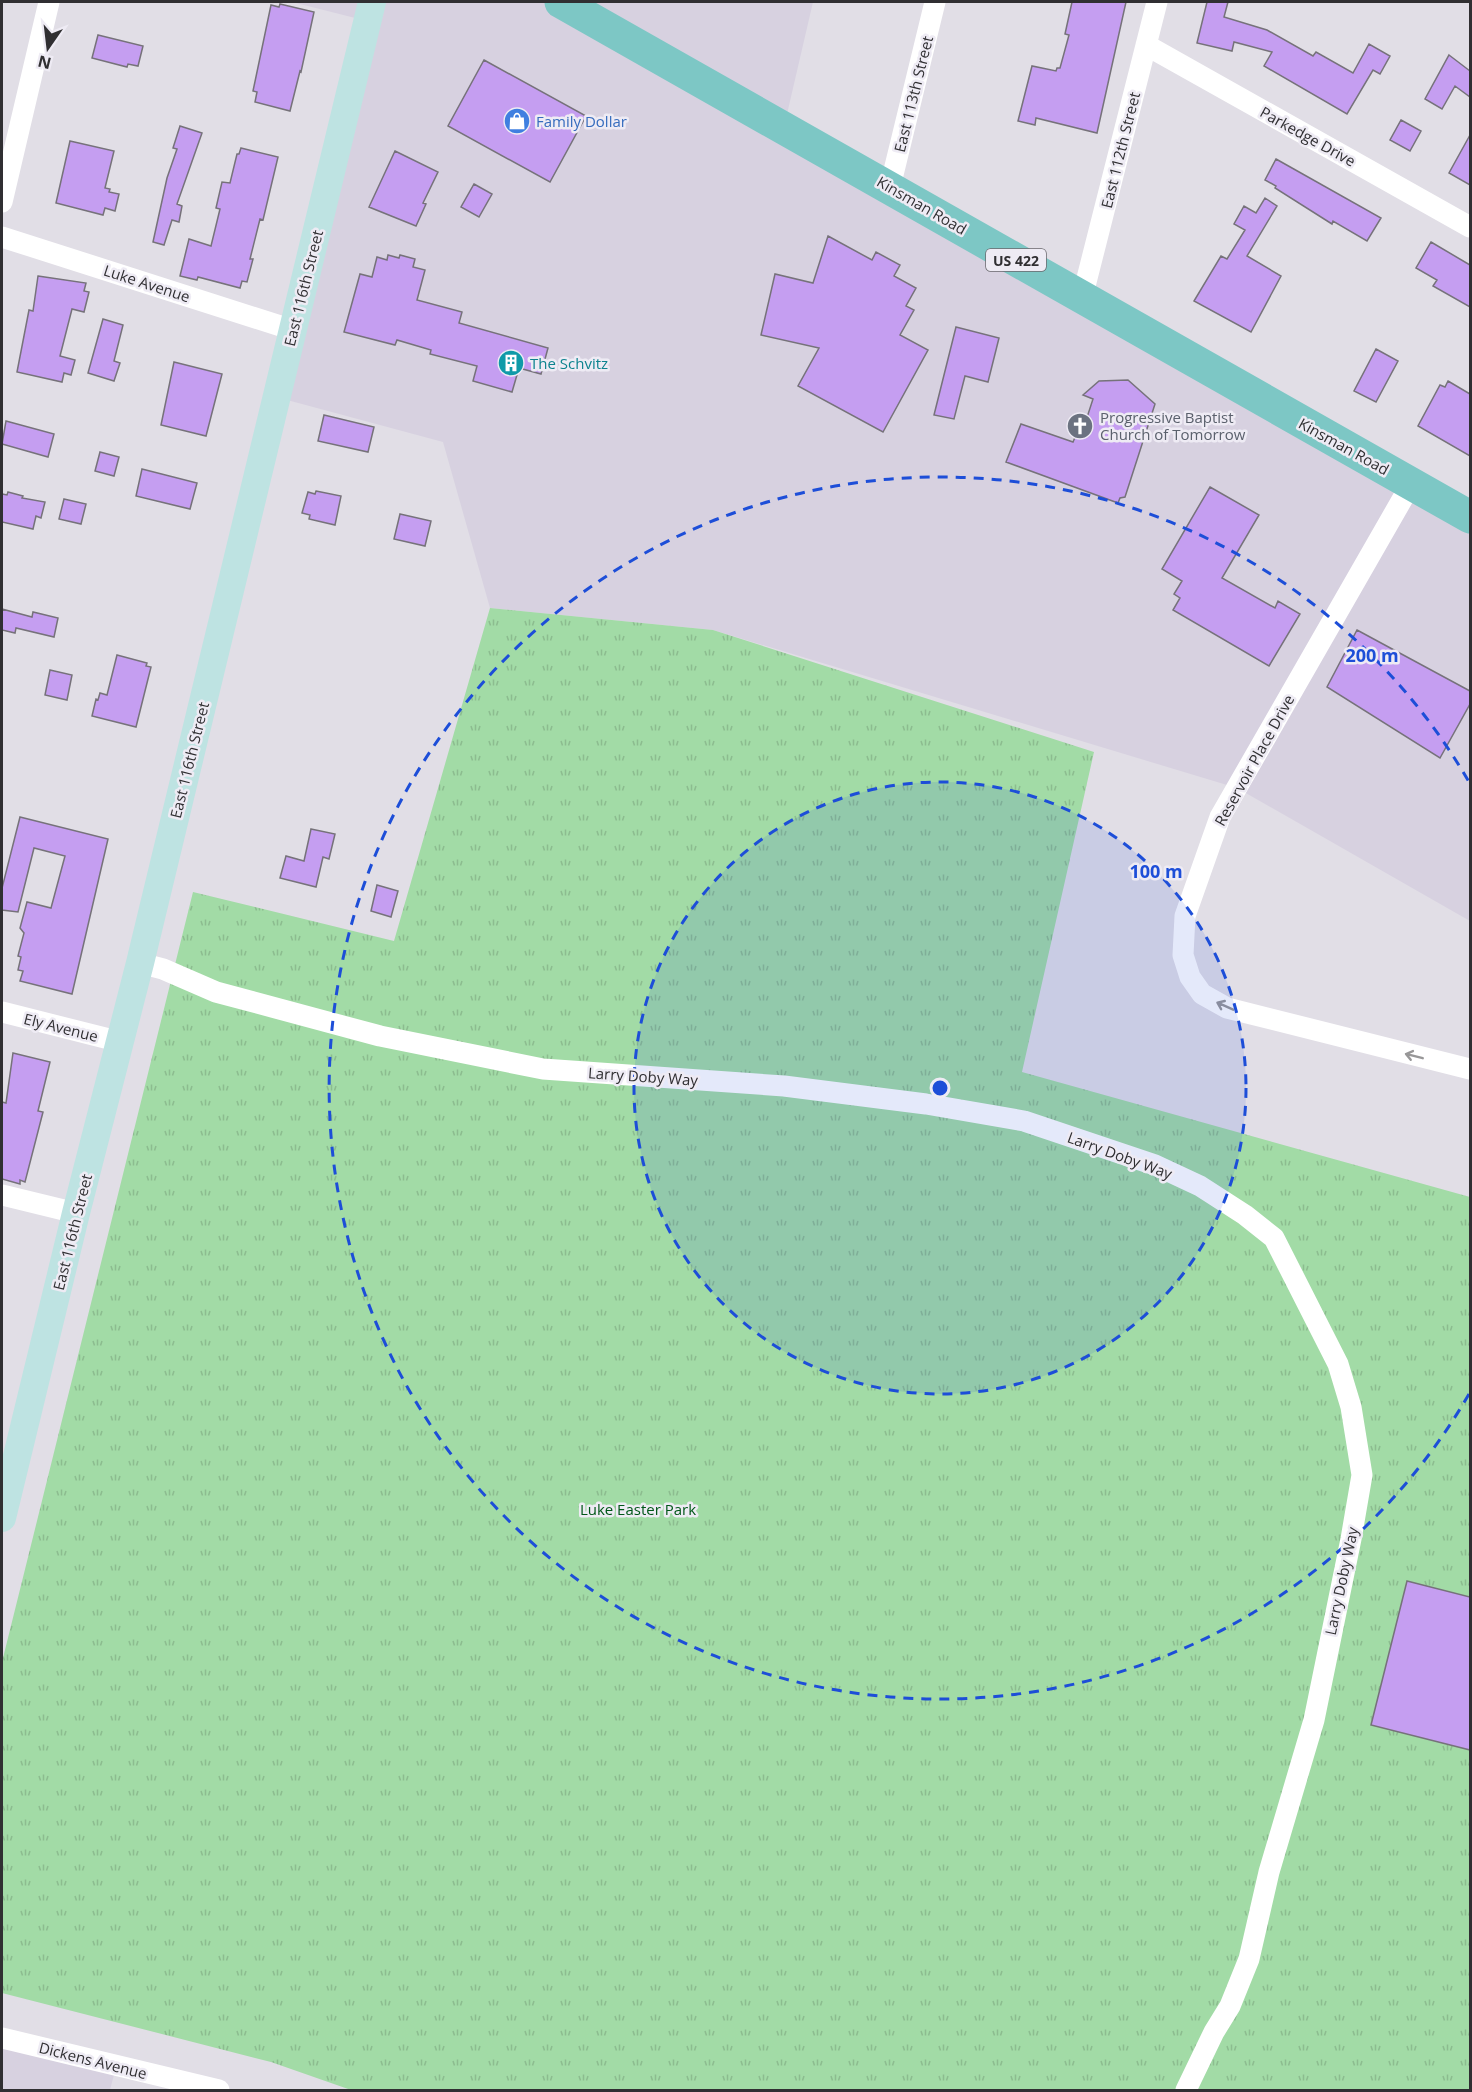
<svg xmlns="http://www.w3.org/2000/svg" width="1472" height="2092" viewBox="0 0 1472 2092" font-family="'Open Sans',sans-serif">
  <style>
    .built { fill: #d7d1e0 }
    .park { fill: url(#park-tufts) }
    .building { fill: #c59ef1; stroke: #76727a; stroke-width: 1.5 }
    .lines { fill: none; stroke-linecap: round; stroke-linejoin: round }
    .street { stroke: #fff; stroke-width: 21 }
    .secondary { stroke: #bee3e2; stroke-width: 28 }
    .primary { stroke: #7dc7c5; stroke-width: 33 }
    .oneway { stroke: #989798 }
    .ring { fill: none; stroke: #1d4ed8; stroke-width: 3; stroke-dasharray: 10 8 }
    .labels { text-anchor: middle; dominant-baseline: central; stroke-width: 5; stroke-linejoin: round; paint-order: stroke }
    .shield { fill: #eeebf4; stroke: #69676c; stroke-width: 1.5 }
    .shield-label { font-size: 14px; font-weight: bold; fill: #302f32 }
    .street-label { font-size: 15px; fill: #302f32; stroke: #eeebf4 }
    .shop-label { font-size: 15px; fill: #366cbe; stroke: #eeebf4; text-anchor: start }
    .culture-label { font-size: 15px; fill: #0d838f; stroke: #eeebf4; text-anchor: start }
    .worship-label { font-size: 15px; fill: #5b616d; stroke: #eeebf4; text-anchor: start }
    .park-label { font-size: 15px; fill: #005718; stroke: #eeebf4 }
    .centre { fill: #1d4ed8; stroke: #eeebf4; stroke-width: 3 }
    .ring-label { font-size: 18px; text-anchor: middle; font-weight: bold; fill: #1d4ed8; stroke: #eeebf4; stroke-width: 5; stroke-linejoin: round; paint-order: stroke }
  </style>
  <defs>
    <pattern id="park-tufts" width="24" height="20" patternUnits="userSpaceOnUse" patternTransform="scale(1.5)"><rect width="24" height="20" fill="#a2dba6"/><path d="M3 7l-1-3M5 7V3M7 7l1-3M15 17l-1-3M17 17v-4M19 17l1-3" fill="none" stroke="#8cbc8f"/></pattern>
  </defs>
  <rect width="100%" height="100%" fill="#e1dee6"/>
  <!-- built -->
  <path class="built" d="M 292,2 L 813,2 L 784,127 L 1470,517 L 1470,921 L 1237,788 L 713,630 L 490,608 L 443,442 L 276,397 L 367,21 Z
    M 2,2038 L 116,2067 L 110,2090 L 2,2090 Z"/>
  <!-- park -->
  <path class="park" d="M 490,608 L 713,630 L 1094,752 L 1022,1072 L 1470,1197 L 1470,2090 L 351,2090 L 271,2062 L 2,1993 L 2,1662 L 193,892 L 394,941 Z"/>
  <!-- building -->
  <path class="building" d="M 1072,2 L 1126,2 L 1097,133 L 1036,118 L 1035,125 L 1018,121 L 1032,66 L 1056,71 L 1057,68 L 1060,68 L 1069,35 L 1065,34 Z
    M 1207,2 L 1228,2 L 1224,17 L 1267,30 L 1313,56 L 1316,52 L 1353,73 L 1369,44 L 1390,56 L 1380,74 L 1373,70 L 1347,114 L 1264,66 L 1272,52 L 1234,42 L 1232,51 L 1197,43 Z
    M 280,4 L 314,12 L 301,72 L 300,71 L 290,111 L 255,102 L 257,92 L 253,91 L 271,5 L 279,7 Z
    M 98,35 L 143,46 L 138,66 L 128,64 L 127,67 L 92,58 Z
    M 1449,55 L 1470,71 L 1470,97 L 1455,86 L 1442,109 L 1425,99 Z
    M 484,60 L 586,116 L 550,182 L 448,126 Z
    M 1401,120 L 1421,131 L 1410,151 L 1390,140 Z
    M 180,126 L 202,133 L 177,204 L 182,206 L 179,222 L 172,220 L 164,245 L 153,242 L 167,178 L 177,149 L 173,148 Z
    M 1470,135 L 1470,185 L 1449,173 Z
    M 70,141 L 114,151 L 105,188 L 110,189 L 109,192 L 119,194 L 115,211 L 105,208 L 103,215 L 56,203 Z
    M 241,148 L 278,157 L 263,220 L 260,219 L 250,259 L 253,259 L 247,282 L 242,281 L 240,288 L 198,277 L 197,280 L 180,276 L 189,239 L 211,246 L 220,209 L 216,208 L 222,182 L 230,183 L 237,154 L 239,154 Z
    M 395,151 L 438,172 L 423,203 L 426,204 L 416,226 L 369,207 Z
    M 1276,159 L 1381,218 L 1367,241 L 1333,221 L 1332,224 L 1275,188 L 1276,186 L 1265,180 Z
    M 474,184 L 492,194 L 479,217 L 461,207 Z
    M 1265,198 L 1277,206 L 1247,256 L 1281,276 L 1251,332 L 1194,301 L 1221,256 L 1227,259 L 1245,230 L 1234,224 L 1244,206 L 1256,213 Z
    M 828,236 L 872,260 L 876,252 L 900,265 L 894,276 L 916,288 L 906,306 L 914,310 L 900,335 L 928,350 L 883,432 L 798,386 L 819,348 L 761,335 L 775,274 L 813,283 Z
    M 1431,242 L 1470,265 L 1470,307 L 1433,286 L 1437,280 L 1416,268 Z
    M 388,255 L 399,258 L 400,255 L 415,259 L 413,267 L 425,270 L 417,300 L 462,312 L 459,323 L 548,348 L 541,374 L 519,368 L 512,392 L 473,381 L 477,366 L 430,354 L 431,350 L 397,340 L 395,345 L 344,332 L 360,274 L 372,277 L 377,257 L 387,260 Z
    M 38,276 L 86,283 L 84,291 L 89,292 L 84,312 L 72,309 L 60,356 L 75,360 L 71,375 L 64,373 L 62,382 L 17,372 L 29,310 L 33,311 Z
    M 103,319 L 123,325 L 114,361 L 120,363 L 114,381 L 88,373 Z
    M 956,327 L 999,338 L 988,382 L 965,376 L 954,419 L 934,415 Z
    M 1376,349 L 1398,361 L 1376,402 L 1354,391 Z
    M 174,362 L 222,374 L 206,436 L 161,425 Z
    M 1128,380 L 1155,404 L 1125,497 L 1120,498 L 1118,503 L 1006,462 L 1021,424 L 1073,442 L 1076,435 L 1081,436 L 1093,399 L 1083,395 L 1099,381 Z
    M 1448,381 L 1470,394 L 1470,456 L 1418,426 L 1440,385 L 1445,387 Z
    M 324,415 L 374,427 L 368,452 L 318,441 Z
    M 6,421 L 54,434 L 48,457 L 2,444 Z
    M 100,452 L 119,457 L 114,476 L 95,471 Z
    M 142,469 L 197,483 L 190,509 L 136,496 Z
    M 1210,487 L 1259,515 L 1222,578 L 1275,608 L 1278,601 L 1300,614 L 1269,666 L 1173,610 L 1180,598 L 1174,594 L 1182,581 L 1162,569 Z
    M 316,491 L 341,496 L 335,525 L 309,519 L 310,515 L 302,513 L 308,492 L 315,494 Z
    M 8,492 L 23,496 L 22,498 L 45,502 L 41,518 L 36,516 L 33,529 L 2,522 L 2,494 L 7,495 Z
    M 64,499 L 86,504 L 81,524 L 59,519 Z
    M 400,514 L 431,521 L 425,546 L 394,539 Z
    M 2,609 L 32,617 L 33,612 L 58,618 L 54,637 L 16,628 L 15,633 L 2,630 Z
    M 1357,630 L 1470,691 L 1470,704 L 1440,758 L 1327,687 Z
    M 117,655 L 147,663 L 146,666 L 151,667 L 136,727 L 92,716 L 96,699 L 98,700 L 100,693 L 107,695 Z
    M 50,670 L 72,675 L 67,700 L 45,695 Z
    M 20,817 L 108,839 L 72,994 L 20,981 L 23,971 L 18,970 L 21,957 L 18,956 L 24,933 L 20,928 L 27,902 L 51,908 L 65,856 L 34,848 L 18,912 L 2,910 L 2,888 Z
    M 311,829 L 335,834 L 329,859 L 323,857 L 316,887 L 280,878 L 286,856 L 304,861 Z
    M 377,885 L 398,891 L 391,917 L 371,911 Z
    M 13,1053 L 50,1062 L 38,1111 L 43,1112 L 25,1182 L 20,1180 L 20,1184 L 2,1179 L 2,1102 L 6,1103 Z
    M 1407,1581 L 1470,1597 L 1470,1750 L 1371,1725 Z"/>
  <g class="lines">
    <!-- street -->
    <path class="street" d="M 1146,45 L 1470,227
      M 890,187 L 935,2
      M 2,202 L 49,2
      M 2,237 L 293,330
      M 1082,298 L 1157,2
      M 1411,484 L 1220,817 L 1185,916 L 1183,955 L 1190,977 L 1202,994 L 1227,1008 L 1470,1069
      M 140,963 L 163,969 L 216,992 L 380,1036 L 543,1069 L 784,1086 L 926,1104 L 1024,1121 L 1155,1165 L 1200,1186 L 1245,1215 L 1274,1238 L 1338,1364 L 1351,1407 L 1362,1475 L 1351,1539 L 1314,1720 L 1269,1872 L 1249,1959 L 1230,2006 L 1214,2032 L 1186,2090
      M 2,1012 L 121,1042
      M 2,1195 L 76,1213
      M 2,2038 L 219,2090"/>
    <!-- secondary -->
    <path class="secondary" d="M 2,1518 L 76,1213 L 140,963 L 372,2"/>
    <!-- primary -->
    <path class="primary" d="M 561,2 L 1470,517"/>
  </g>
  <!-- one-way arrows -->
  <defs><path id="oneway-shaft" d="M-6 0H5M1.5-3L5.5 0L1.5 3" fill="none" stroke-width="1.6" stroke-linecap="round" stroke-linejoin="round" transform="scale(1.5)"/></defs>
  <g class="oneway">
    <use href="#oneway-shaft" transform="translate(1225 1006) rotate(-156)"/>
    <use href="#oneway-shaft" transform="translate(1414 1056) rotate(-166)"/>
  </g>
  <!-- distance rings -->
  <circle cx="940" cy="1088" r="306" fill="#1d4ed8" fill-opacity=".12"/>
  <g class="ring">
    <circle cx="940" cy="1088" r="306"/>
    <path d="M1469 1394A611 611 0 1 1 1469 782"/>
  </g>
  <!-- icons -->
  <defs>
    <symbol id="shop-disc" viewBox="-11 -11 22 22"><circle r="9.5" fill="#3f7fe0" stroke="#eeebf4"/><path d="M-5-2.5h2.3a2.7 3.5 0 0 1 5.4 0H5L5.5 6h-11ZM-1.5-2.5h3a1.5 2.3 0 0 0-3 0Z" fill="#fff"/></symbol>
    <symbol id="building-disc" viewBox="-11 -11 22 22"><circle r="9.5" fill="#0f9aa8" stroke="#eeebf4"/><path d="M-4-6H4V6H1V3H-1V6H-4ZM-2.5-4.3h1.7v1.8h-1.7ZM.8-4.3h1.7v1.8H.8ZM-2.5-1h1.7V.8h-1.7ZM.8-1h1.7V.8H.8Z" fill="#fff"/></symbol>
    <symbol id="church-disc" viewBox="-11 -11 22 22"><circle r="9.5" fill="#6b7280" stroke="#eeebf4"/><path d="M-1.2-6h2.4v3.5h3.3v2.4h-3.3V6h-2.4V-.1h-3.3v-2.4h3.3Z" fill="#fff"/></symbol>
  </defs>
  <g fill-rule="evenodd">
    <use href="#shop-disc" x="502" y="106" width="30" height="30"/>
    <use href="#building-disc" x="496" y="348" width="30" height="30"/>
    <use href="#church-disc" x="1065" y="411" width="30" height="30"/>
  </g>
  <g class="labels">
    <!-- shield labels -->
    <rect class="shield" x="986" y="249" width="60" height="22" rx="4.5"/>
    <g class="shield-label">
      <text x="1016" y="260">US 422</text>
    </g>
    <!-- street labels -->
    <g class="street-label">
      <text transform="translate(913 94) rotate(-76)">East 113th Street</text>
      <text transform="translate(1308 136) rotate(29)">Parkedge Drive</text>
      <text transform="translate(1120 150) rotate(-76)">East 112th Street</text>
      <text transform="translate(922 205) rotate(30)">Kinsman Road</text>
      <text transform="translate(147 283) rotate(18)">Luke Avenue</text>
      <text transform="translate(303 288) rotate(-76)">East 116th Street</text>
      <text transform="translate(1344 446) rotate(29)">Kinsman Road</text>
      <text transform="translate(189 760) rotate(-76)">East 116th Street</text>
      <text transform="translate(1254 760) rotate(-61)">Reservoir Place Drive</text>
      <text transform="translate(61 1027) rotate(14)">Ely Avenue</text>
      <text transform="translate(643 1076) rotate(4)">Larry Doby Way</text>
      <text transform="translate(1120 1155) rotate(20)">Larry Doby Way</text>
      <text transform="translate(72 1232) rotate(-76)">East 116th Street</text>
      <text transform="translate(1341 1581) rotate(-78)">Larry Doby Way</text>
      <text transform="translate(93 2060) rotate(14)">Dickens Avenue</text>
    </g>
    <!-- shop labels -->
    <g class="shop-label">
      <text x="536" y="121">Family Dollar</text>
    </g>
    <!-- culture labels -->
    <g class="culture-label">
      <text x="530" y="363">The Schvitz</text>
    </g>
    <!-- worship labels -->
    <g class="worship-label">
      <text x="1100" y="417">Progressive Baptist<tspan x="1100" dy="17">Church of Tomorrow</tspan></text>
    </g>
    <!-- park labels -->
    <g class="park-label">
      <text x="638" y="1509">Luke Easter Park</text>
    </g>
  </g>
  <circle cx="940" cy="1088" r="9" class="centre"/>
  <g class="ring-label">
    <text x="1372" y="662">200 m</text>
    <text x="1156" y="878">100 m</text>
  </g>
  <!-- border -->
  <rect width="1472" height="2092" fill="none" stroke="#302f32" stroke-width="6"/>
  <!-- north arrow -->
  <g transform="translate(48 48) rotate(194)" stroke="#eeebf4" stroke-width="4.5" paint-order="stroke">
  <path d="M0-4.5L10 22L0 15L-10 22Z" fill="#302f32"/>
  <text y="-9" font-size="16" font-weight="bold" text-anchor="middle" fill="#302f32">N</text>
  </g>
</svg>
